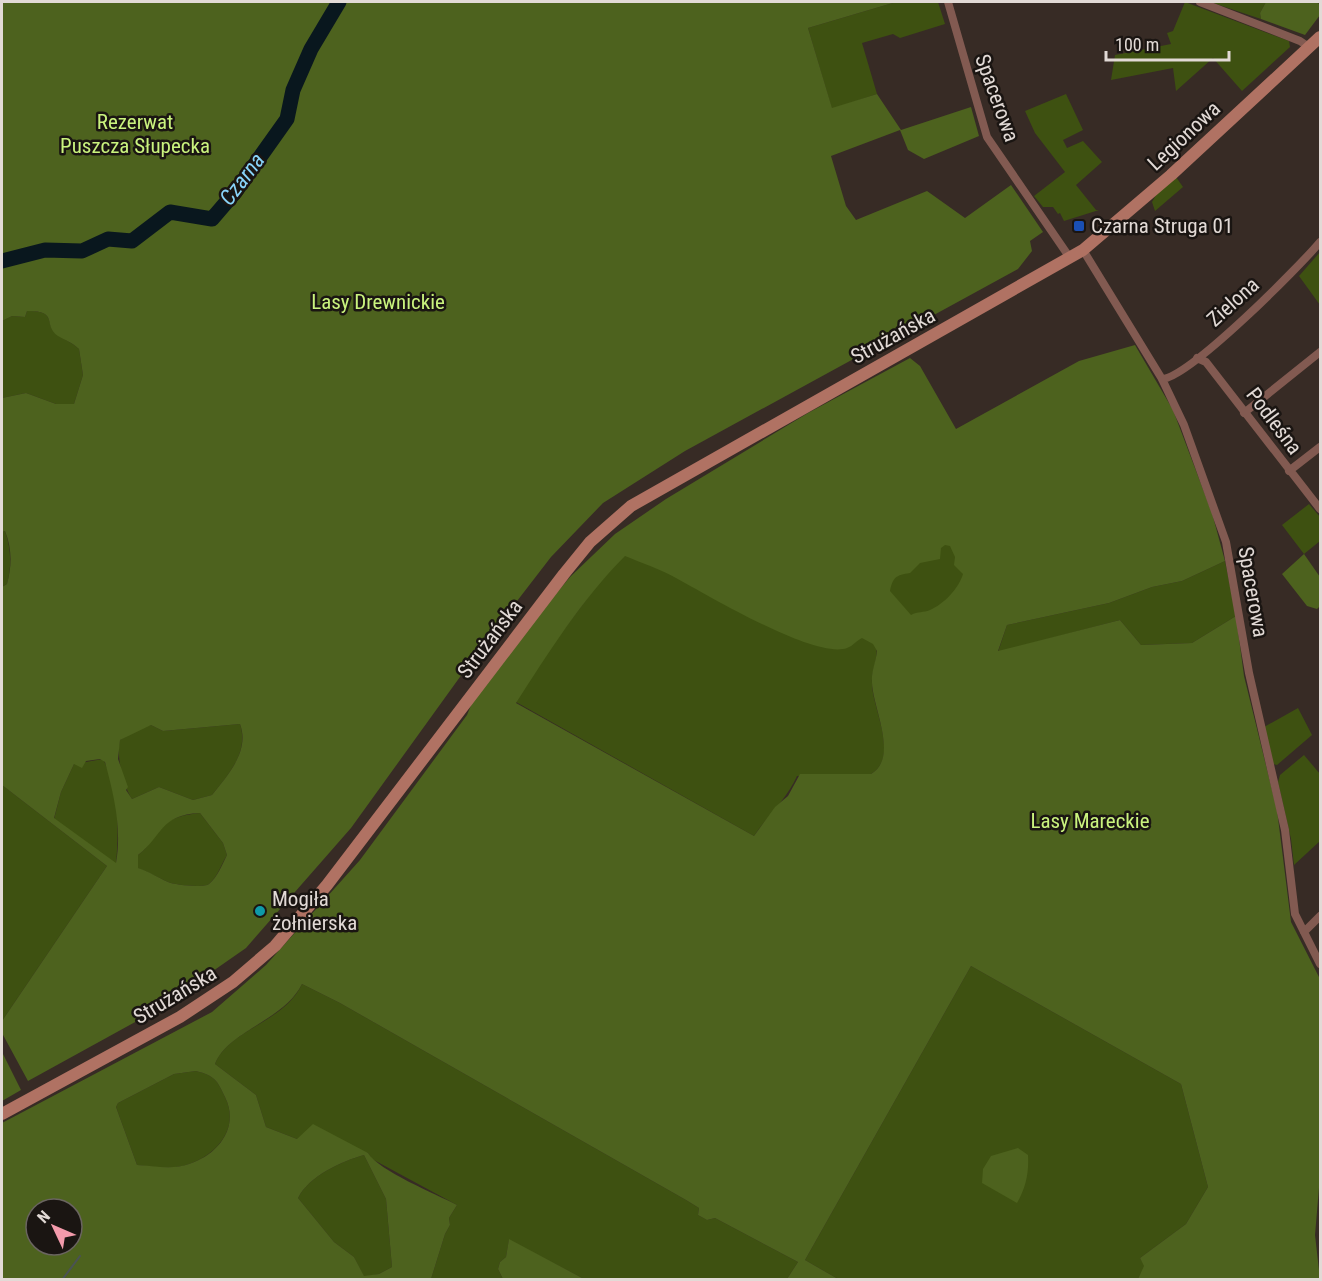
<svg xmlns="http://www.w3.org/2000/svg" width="1322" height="1281" viewBox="0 0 1322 1281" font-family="'Roboto Condensed',sans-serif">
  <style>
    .green { fill: #3e5111 }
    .forest { fill: #4d621e; fill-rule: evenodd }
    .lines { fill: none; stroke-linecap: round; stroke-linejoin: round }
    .stream { stroke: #4a5255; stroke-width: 2 }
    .river { stroke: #09171e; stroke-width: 15 }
    .street { stroke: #825a51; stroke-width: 8 }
    .secondary { stroke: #b07263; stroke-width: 12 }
    .transit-dot { fill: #1a4fb4; stroke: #1a1512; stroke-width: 2 }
    .culture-dot { fill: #0f9aa8; stroke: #1a1512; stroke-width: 2 }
    .labels { text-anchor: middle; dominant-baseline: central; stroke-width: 5; stroke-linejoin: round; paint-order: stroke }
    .street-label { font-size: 21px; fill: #e2dad6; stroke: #1a1512 }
    .park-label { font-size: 21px; fill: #caf37e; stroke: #1a1512 }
    .poi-label { font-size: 21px; fill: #e2dad6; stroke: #1a1512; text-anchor: start }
    .water-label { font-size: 22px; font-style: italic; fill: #88d3f8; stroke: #1a1512 }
  </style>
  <rect width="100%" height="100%" fill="#372b25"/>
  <!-- green -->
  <path class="green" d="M 896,2 L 938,2 L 945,24 L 900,38 L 893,34 L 862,43 L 877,94 L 832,109 L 808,28 Z
    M 1185,2 L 1289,41 L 1290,47 L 1242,91 L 1213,58 L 1176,91 L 1173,68 L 1111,80 L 1115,55 L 1171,44 L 1167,33 L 1173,31 Z
    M 1210,2 L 1266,2 L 1260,13 L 1261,19 Z
    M 1066,94 L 1083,130 L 1063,140 L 1067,148 L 1083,141 L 1102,162 L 1076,185 L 1096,210 L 1099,210 L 1064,221 L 1060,213 L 1058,214 L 1053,207 L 1043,207 L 1034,196 L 1065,172 L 1035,133 L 1025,111 Z
    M 1176,177 L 1183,187 L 1155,211 L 1152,202 L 1157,193 Z
    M 1320,252 L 1320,305 L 1299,276 Z
    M 27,311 C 59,310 43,326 58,335 C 65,340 73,343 79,349 L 83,375 L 74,404 L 56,404 L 26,393 L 2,398 L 2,321 L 12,316 L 25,317 Z
    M 1309,504 L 1320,517 L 1320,541 L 1304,554 L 1282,525 Z
    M 994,529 L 956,595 L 876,647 C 879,657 871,671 872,683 C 872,708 900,757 871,774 L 797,776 C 787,799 768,815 754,836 L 516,702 L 544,656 L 601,580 L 625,555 Z
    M 5,531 C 11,548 12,566 7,584 L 2,587 L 2,532 Z
    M 1225,561 L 1236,616 L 1192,643 L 1141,645 L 1120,620 L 998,652 L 1007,625 L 1109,603 L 1152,587 L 1182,581 Z
    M 1298,708 L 1312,735 L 1277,765 L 1273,764 L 1264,727 Z
    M 240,724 C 249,752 229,774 212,795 L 193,800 L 159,787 L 132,799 C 123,786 116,755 120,740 L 144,726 L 151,725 L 163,731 Z
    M 1304,755 L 1320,774 L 1320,841 L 1294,865 L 1291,839 L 1278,782 L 1280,775 Z
    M 103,759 C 119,789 119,831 116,864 L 54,819 L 61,792 L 74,764 Z
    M 2,785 L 107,866 L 2,1021 Z
    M 200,813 L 223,843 L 227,855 C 222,863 217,878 209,884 C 204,888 174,885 168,882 C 157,877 149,872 137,868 L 138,855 C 150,846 150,840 159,829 C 168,818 187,814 200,813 Z
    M 971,966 L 1181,1084 L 1208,1187 L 1186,1224 L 1140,1258 L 1145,1266 L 1138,1279 L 838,1279 L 805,1260 Z
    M 302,984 L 340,1003 L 686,1200 L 699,1208 L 698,1215 L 707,1220 L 715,1218 L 798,1262 L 787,1279 L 584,1279 L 509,1240 L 506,1257 L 500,1262 L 498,1269 L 503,1279 L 431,1279 L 445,1234 L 450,1225 L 449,1218 L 457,1205 L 372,1159 L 368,1153 L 297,1139 L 266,1127 L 256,1095 L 215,1064 C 228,1030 285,1022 302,984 Z
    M 196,1071 C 215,1076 217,1080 225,1097 C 240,1127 218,1154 189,1164 C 173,1170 154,1167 137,1165 L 116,1107 L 118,1103 L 174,1074 Z
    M 364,1155 L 386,1199 L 392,1267 L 379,1274 L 364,1277 L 354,1257 L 334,1242 L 298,1198 C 309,1176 342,1161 364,1155 Z"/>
  <!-- forest -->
  <path class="forest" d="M 2,2 L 896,2 L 808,28 L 832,108 L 877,94 L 901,130 L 971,107 L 979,136 L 924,159 L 908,150 L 900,130 L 831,156 L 846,206 L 856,220 L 927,191 L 965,218 L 1011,185 L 1043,232 L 1030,241 L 1032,251 L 1018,269 L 685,451 L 603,503 L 551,557 L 483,645 L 351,828 L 246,948 L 157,1010 L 28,1081 L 2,1033 L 2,1021 L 107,866 L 2,785 L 2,587 L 7,584 C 12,566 12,548 5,531 L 2,532 L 2,398 L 26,393 L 56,404 L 74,404 L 83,375 L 79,349 C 73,343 65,340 58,336 C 42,325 60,311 27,311 L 25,317 L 12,316 L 2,321 ZM 151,725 L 163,731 L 240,724 C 250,751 228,775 212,795 L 193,800 L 159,787 L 132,799 L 126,790 L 128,787 L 118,759 L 120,740 ZM 100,759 L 105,762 C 114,795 122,829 116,863 L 54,818 L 61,792 L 74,764 L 82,768 L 86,761 ZM 200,813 L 223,843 L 227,855 C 223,863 217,878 209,884 C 204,888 174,885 168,882 C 157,877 150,872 138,868 L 138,855 C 163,836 159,815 200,813 Z
    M 1266,2 L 1315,2 L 1320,4 L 1320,15 L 1305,35 L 1261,19 L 1260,13 Z
    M 1135,345 L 1173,410 L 1212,513 L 1225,561 L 1182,581 L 1152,587 L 1109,603 L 1007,625 L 998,651 L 1120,620 L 1141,645 L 1192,643 L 1236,616 L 1244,676 L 1277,810 L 1291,922 L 1320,979 L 1320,1176 L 1315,1235 L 1320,1279 L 1138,1279 L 1144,1266 L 1140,1258 L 1186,1224 L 1208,1187 L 1181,1084 L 971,966 L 805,1260 L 838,1279 L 787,1279 L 798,1262 L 715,1218 L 707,1220 L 698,1215 L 699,1208 L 686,1200 L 340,1003 L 302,984 C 284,1021 227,1031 215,1064 L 256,1095 L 266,1127 L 297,1139 L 313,1124 L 368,1153 C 379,1171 436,1194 457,1205 L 449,1218 L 450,1225 L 445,1234 L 431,1279 L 2,1280 L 2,1123 L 212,1012 L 266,965 L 360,860 L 467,715 L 479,686 L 570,577 L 615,534 L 666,499 L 808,413 L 910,358 L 920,366 L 956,429 L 1079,361 ZM 945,545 L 950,546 L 955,557 L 954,565 L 963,574 C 959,588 944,604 930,610 C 923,613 918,611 911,615 L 890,591 C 893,577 896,575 910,573 L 920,563 L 940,559 L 941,548 ZM 625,556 C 642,563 660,569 676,578 C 706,594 815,660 847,648 C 853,646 857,640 862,638 L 873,644 L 877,651 C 876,662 871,671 872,683 C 873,708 899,758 871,774 L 800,774 L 788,796 L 775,807 L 754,836 L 516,703 C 549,652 582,599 625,556 ZM 196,1071 C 215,1076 217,1080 225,1097 C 240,1127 218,1155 189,1164 C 173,1170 154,1166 137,1165 L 116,1107 L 118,1103 L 174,1074 ZM 364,1155 L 386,1199 L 392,1267 L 379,1274 L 364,1276 L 354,1257 L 334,1242 L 298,1198 C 309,1176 342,1161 364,1155 ZM 36,1209 L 72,1209 L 72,1245 L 36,1245 Z
    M 1304,554 L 1320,577 L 1320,606 L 1317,609 L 1307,606 L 1282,574 Z
    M 2,1052 L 21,1090 L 2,1101 Z
    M 1018,1148 L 1028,1155 C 1029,1173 1026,1187 1017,1203 L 982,1183 L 983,1169 L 991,1156 Z
    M 509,1239 L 584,1279 L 594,1278 L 593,1280 L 503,1279 L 498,1269 L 500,1262 L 506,1257 Z"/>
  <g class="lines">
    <!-- stream -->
    <path class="stream" d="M 62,1280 L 80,1256"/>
    <!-- river -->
    <path class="river" d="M 2,261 L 45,250 L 82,251 L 108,239 L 132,241 L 170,212 L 212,219 L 236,191 L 287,119 L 293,90 L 311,49 L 339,2"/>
    <!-- street -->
    <path class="street" d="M 948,2 L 987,137 L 1070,258
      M 1200,2 L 1300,41 L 1309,47
      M 1083,250 L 1162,379 L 1184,425 L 1226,542 L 1249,673 L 1285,830 L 1295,914 L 1320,964
      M 1197,358 L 1206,362 L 1320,509
      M 1162,379 C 1190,377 1299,267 1320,242
      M 1244,413 L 1320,352
      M 1289,471 L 1320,447
      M 1304,932 L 1320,916"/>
    <!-- secondary -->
    <path class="secondary" d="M 2,1114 L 180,1017 L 233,982 L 275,946 L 327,885 L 564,574 L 590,542 L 631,506 L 1083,250 L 1171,175 L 1320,37"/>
  </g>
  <!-- markers -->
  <rect class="transit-dot" x="1073" y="220" width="12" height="12" rx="3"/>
  <circle class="culture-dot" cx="260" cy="911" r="6"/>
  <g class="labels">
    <!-- street labels -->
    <g class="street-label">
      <text transform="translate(997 98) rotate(70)">Spacerowa</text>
      <text transform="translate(1184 136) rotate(-43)">Legionowa</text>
      <text transform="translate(1233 302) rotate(-42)">Zielona</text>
      <text transform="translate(893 336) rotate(-29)">Strużańska</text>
      <text transform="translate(1274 421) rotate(53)">Podleśna</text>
      <text transform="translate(1253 592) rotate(80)">Spacerowa</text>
      <text transform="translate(490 639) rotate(-53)">Strużańska</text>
      <text transform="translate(175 995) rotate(-31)">Strużańska</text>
    </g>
    <!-- park labels -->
    <g class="park-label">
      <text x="135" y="122">Rezerwat<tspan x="135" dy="24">Puszcza Słupecka</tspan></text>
      <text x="378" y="302">Lasy Drewnickie</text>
      <text x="1090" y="821">Lasy Mareckie</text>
    </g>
    <!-- poi labels -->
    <g class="poi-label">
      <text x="1091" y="226">Czarna Struga 01</text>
      <text x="272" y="899">Mogiła<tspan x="272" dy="24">żołnierska</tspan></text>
    </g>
    <!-- water labels -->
    <g class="water-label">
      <text transform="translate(242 179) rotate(-53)">Czarna</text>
    </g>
  </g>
  <!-- border -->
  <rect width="1322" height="1281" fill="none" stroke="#e2dad6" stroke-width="6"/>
  <!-- north arrow -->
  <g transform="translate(54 1227) rotate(314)"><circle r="28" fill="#1a1512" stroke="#6a6460" stroke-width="1.5"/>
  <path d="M0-4.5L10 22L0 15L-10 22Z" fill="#f39aab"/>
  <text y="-9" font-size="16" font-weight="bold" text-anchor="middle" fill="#e2dad6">N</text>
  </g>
  <!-- scale -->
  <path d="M1106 51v9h123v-9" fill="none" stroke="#e2dad6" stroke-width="3"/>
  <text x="1115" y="51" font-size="18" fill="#e2dad6" stroke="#1a1512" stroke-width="4.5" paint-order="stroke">100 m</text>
</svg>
